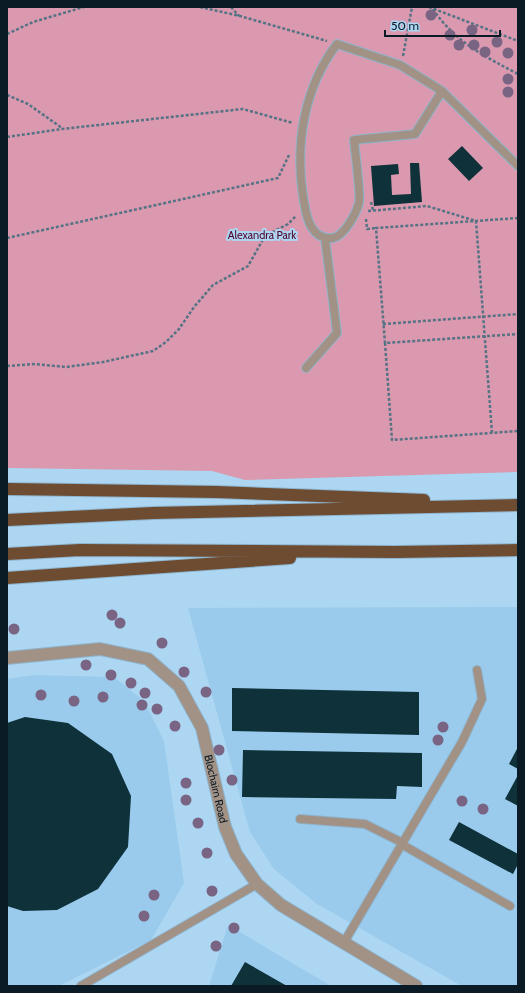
<svg xmlns="http://www.w3.org/2000/svg" width="525" height="993" viewBox="0 0 525 993" font-family="Cabin,sans-serif">
  <style>
    .built { fill: #9acbec }
    .green { fill: #da99ae }
    .building { fill: #0e313a }
    .lines { fill: none; stroke-linecap: round; stroke-linejoin: round }
    .service-casing { stroke: #8fb4cd; stroke-width: 10 }
    .tertiary-casing { stroke: #8fb4cd; stroke-width: 14 }
    .motorway-casing { stroke: #8fb4cd; stroke-width: 14 }
    .path { stroke: #567285; stroke-width: 2.5; stroke-dasharray: 3 2; stroke-linecap: butt }
    .service { stroke: #a29286; stroke-width: 8 }
    .tertiary { stroke: #a29286; stroke-width: 12 }
    .motorway { stroke: #6d4c32; stroke-width: 12 }
    .tree { fill: #796484 }
    .labels { text-anchor: middle; dominant-baseline: central; stroke-width: 4; stroke-linejoin: round; paint-order: stroke }
    .park-label { font-size: 11px; fill: #50062a; stroke: #acd6f2 }
    .street-label { font-size: 11px; fill: #0b1b25; stroke: #acd6f2 }
  </style>
  <rect width="100%" height="100%" fill="#acd6f2"/>
  <!-- built -->
  <path class="built" d="M 518,607 L 518,986 L 462,986 L 317,904 L 274,869 L 250,832 L 188,608 Z
    M 35,675 L 114,677 L 144,701 L 164,741 L 184,883 L 151,940 L 59,986 L 7,986 L 7,679 Z
    M 228,925 L 331,986 L 209,986 Z"/>
  <!-- green -->
  <path class="green" d="M 7,7 L 518,7 L 518,472 L 245,480 L 212,471 L 7,468 Z"/>
  <!-- building -->
  <path class="building" d="M 462,146 L 483,168 L 469,181 L 448,159 Z
    M 410,163 L 419,163 L 422,202 L 374,206 L 371,166 L 398,164 L 399,174 L 391,175 L 392,195 L 411,194 Z
    M 232,688 L 419,692 L 419,735 L 232,731 Z
    M 25,717 L 68,723 L 112,754 L 131,796 L 128,847 L 98,889 L 57,910 L 23,911 L 7,906 L 7,723 Z
    M 518,747 L 518,769 L 509,764 Z
    M 243,750 L 422,753 L 422,787 L 397,786 L 396,799 L 242,797 Z
    M 518,775 L 518,806 L 505,799 Z
    M 459,822 L 518,854 L 518,864 L 513,874 L 449,840 Z
    M 245,962 L 287,986 L 231,986 Z"/>
  <g class="lines">
    <defs>
      <path id="service" d="M 442,91 L 415,134 L 354,140 C 355,152 361,194 359,203 C 356,214 344,236 333,238 C 324,239 317,236 312,228 C 306,220 305,206 303,196 C 295,144 304,87 337,44 L 400,65 L 442,91 L 518,166
        M 306,368 L 337,333 L 325,238
        M 300,819 L 365,824 L 401,842
        M 401,844 L 510,906
        M 343,944 L 462,742 L 482,699 L 477,670
        M 81,986 L 257,884"/>
      <g id="tertiary">
        <path id="s1" d="M 7,658 L 100,649 L 148,659 L 179,686 L 202,728 L 225,827 L 236,854 L 257,884 L 281,905 L 416,986"/>
      </g>
      <path id="motorway" d="M 7,489 L 217,492 L 424,500
        M 7,520 L 153,513 L 518,505
        M 7,554 L 80,550 L 395,552 L 518,550
        M 7,578 L 290,558"/>
    </defs>
    <!-- service casing -->
    <use href="#service" class="service-casing"/>
    <!-- tertiary casing -->
    <use href="#tertiary" class="tertiary-casing"/>
    <!-- motorway casing -->
    <use href="#motorway" class="motorway-casing"/>
    <!-- path -->
    <path class="path" d="M 200,7 L 240,16 L 327,41
      M 231,7 L 239,16
      M 429,7 L 518,41
      M 433,9 C 455,42 484,56 518,74
      M 7,34 L 33,22 L 84,7
      M 403,56 L 412,7
      M 7,95 L 28,104 L 62,128
      M 7,137 L 62,129 L 243,109 L 293,123
      M 371,202 L 373,210
      M 368,211 L 427,206 L 476,221 L 492,433
      M 518,218 L 376,228 L 385,343 L 518,334
      M 366,219 L 367,229 L 376,228
      M 7,238 L 278,178 L 289,155
      M 383,324 L 518,314
      M 385,343 L 392,440 L 518,431
      M 7,366 L 35,364 L 66,367 L 103,362 L 153,351 L 166,342 L 179,329 L 194,307 L 213,285 L 248,266 L 265,236 L 288,224 L 296,216"/>
    <!-- service -->
    <use href="#service" class="service"/>
    <!-- tertiary -->
    <use href="#tertiary" class="tertiary"/>
    <!-- motorway -->
    <use href="#motorway" class="motorway"/>
  </g>
  <!-- trees -->
  <g class="tree">
    <circle cx="431" cy="15" r="5.5"/>
    <circle cx="472" cy="30" r="5.5"/>
    <circle cx="450" cy="35" r="5.5"/>
    <circle cx="497" cy="42" r="5.5"/>
    <circle cx="459" cy="45" r="5.5"/>
    <circle cx="474" cy="45" r="5.5"/>
    <circle cx="485" cy="52" r="5.5"/>
    <circle cx="508" cy="53" r="5.5"/>
    <circle cx="508" cy="79" r="5.5"/>
    <circle cx="508" cy="92" r="5.5"/>
    <circle cx="112" cy="615" r="5.5"/>
    <circle cx="120" cy="623" r="5.5"/>
    <circle cx="14" cy="629" r="5.5"/>
    <circle cx="162" cy="643" r="5.5"/>
    <circle cx="86" cy="665" r="5.5"/>
    <circle cx="184" cy="672" r="5.5"/>
    <circle cx="111" cy="675" r="5.5"/>
    <circle cx="131" cy="683" r="5.5"/>
    <circle cx="206" cy="692" r="5.5"/>
    <circle cx="145" cy="693" r="5.5"/>
    <circle cx="41" cy="695" r="5.5"/>
    <circle cx="103" cy="697" r="5.5"/>
    <circle cx="74" cy="701" r="5.5"/>
    <circle cx="142" cy="705" r="5.5"/>
    <circle cx="157" cy="709" r="5.5"/>
    <circle cx="175" cy="726" r="5.5"/>
    <circle cx="443" cy="727" r="5.5"/>
    <circle cx="438" cy="740" r="5.5"/>
    <circle cx="219" cy="750" r="5.5"/>
    <circle cx="232" cy="780" r="5.5"/>
    <circle cx="186" cy="783" r="5.5"/>
    <circle cx="186" cy="800" r="5.5"/>
    <circle cx="462" cy="801" r="5.5"/>
    <circle cx="483" cy="809" r="5.5"/>
    <circle cx="198" cy="823" r="5.5"/>
    <circle cx="207" cy="853" r="5.5"/>
    <circle cx="212" cy="891" r="5.5"/>
    <circle cx="154" cy="895" r="5.5"/>
    <circle cx="144" cy="916" r="5.5"/>
    <circle cx="234" cy="928" r="5.5"/>
    <circle cx="216" cy="946" r="5.5"/>
  </g>
  <g class="labels">
    <!-- park labels -->
    <g class="park-label">
      <text x="262" y="235">Alexandra Park</text>
    </g>
    <!-- street labels -->
    <g class="street-label">
      <text stroke="none"><textPath href="#s1" startOffset="294">Blochairn Road</textPath></text>
    </g>
  </g>
  <!-- border -->
  <rect width="525" height="993" fill="none" stroke="#0b1b25" stroke-width="16"/>
  <!-- scale -->
  <path d="M385 30v6h115v-6" fill="none" stroke="#0b1b25" stroke-width="2"/>
  <text x="391" y="30" font-size="12" fill="#0b1b25" stroke="#acd6f2" stroke-width="3" paint-order="stroke">50 m</text>
</svg>
